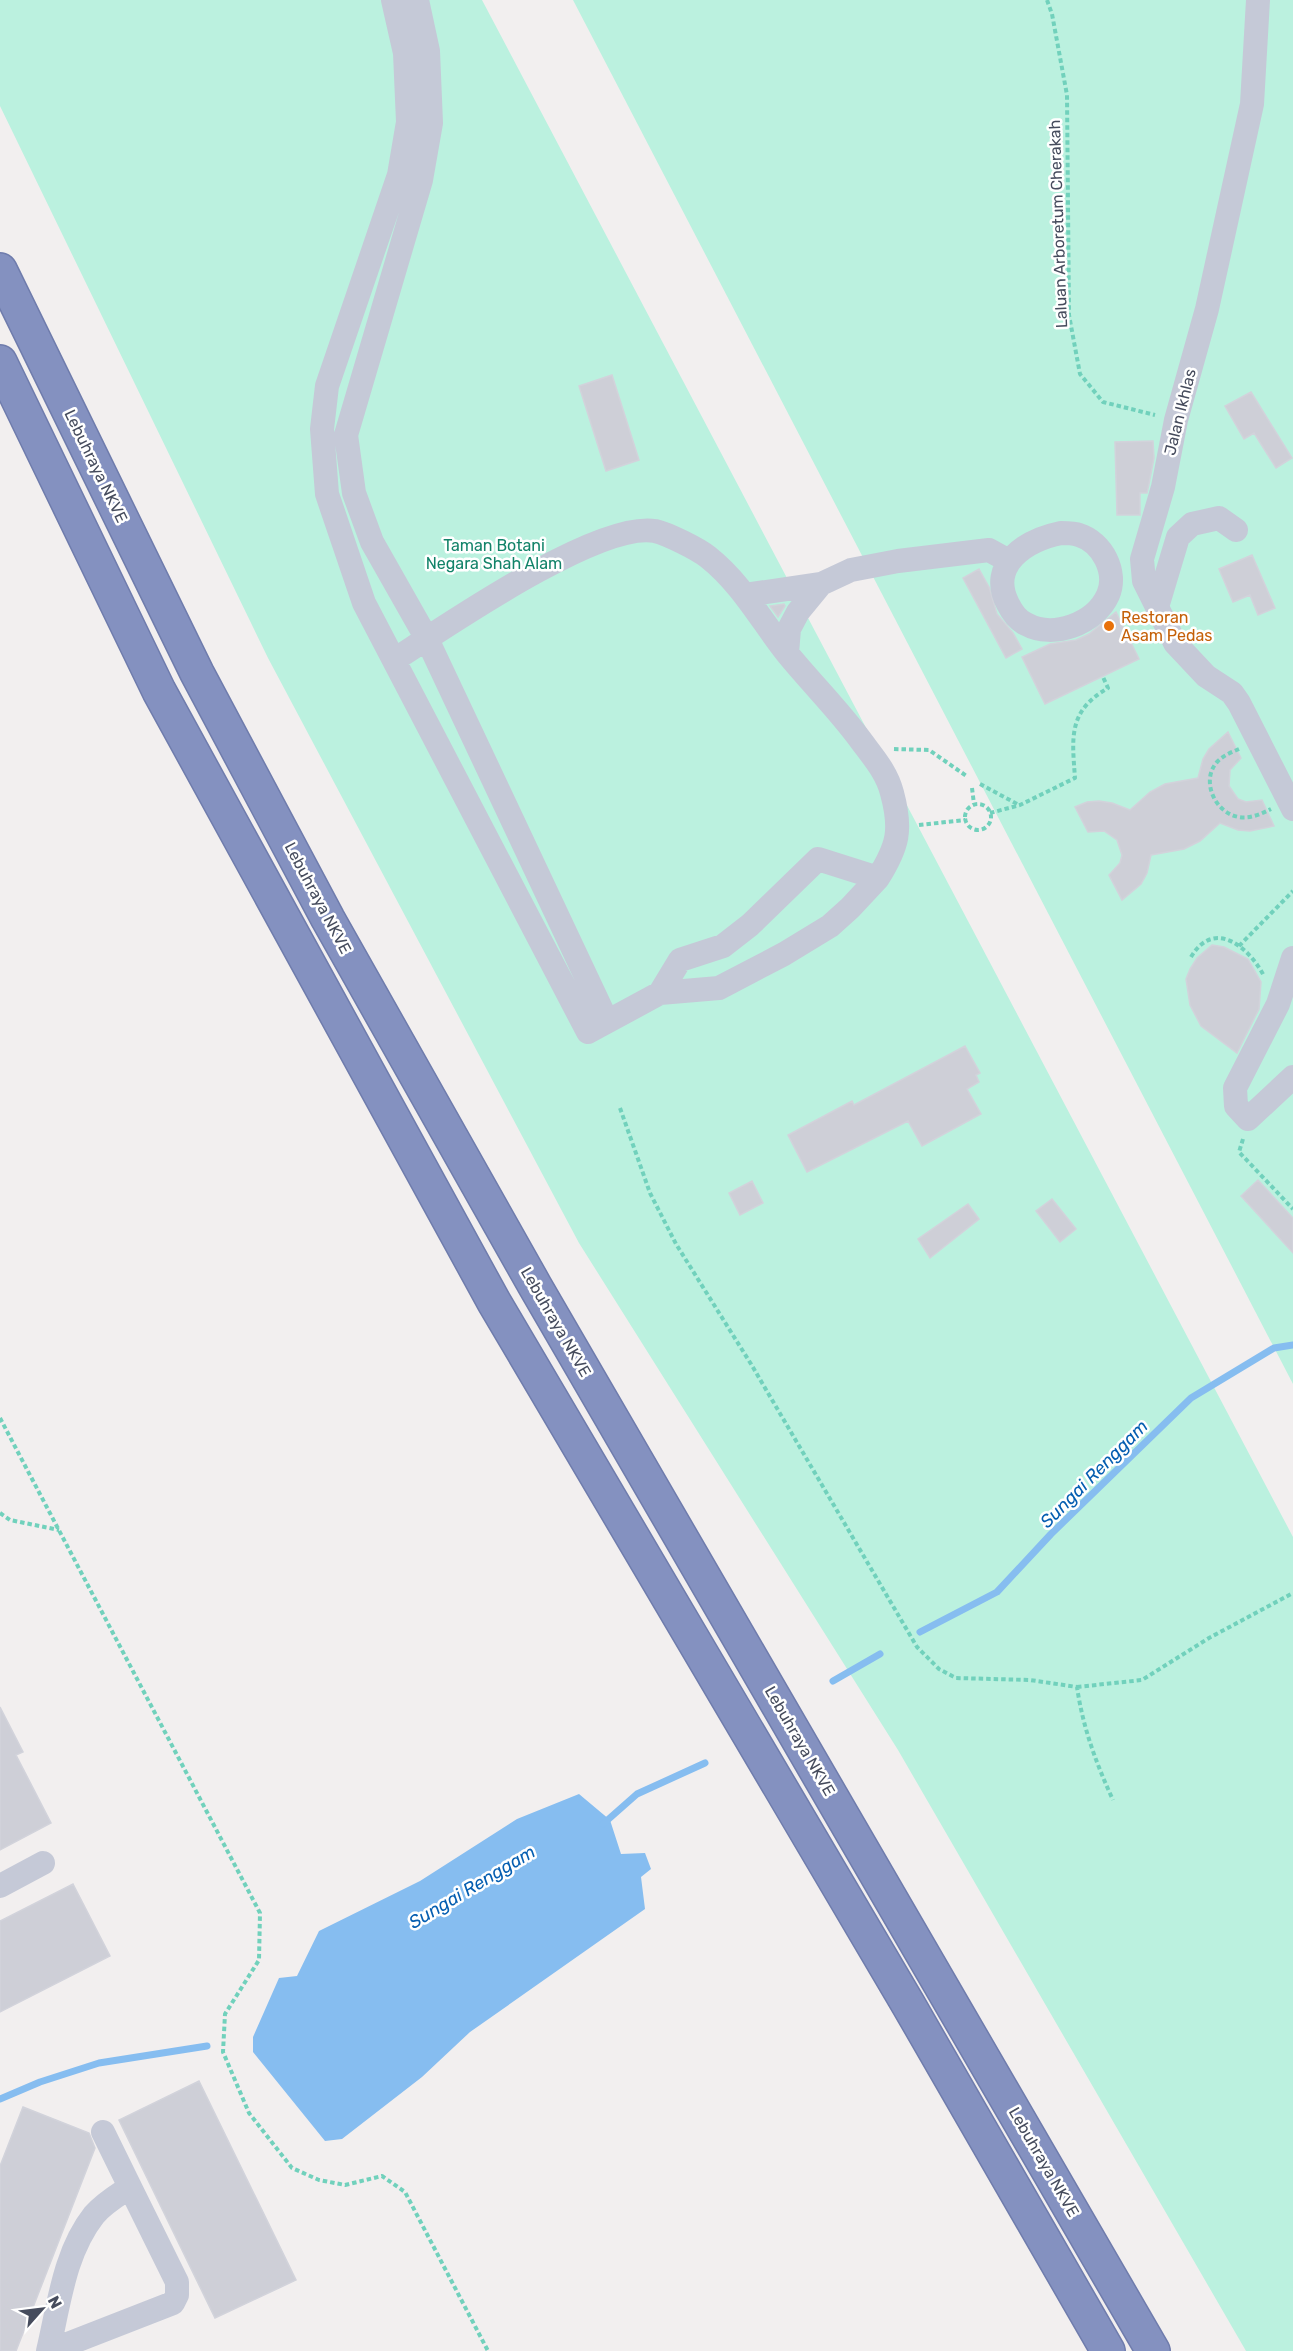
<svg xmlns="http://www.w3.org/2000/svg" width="1293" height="2351" viewBox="0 0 1293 2351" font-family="Rubik,sans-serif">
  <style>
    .green { fill: #bbf1df }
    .water { fill: #86bdf0 }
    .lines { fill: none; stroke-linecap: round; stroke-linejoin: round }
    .stream { stroke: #86bdf0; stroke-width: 7 }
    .building { fill: #cecfd7; stroke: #d2d3db; stroke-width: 1.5 }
    .highway-casing { stroke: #6f7cac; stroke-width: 36 }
    .path { stroke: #71d1bc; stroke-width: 4; stroke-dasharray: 4.5 3; stroke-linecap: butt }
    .minor { stroke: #c5c9d7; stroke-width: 24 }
    .highway { stroke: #8491c0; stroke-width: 33 }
    .food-dot { fill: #e8710a; stroke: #fff; stroke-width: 2 }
    .labels { text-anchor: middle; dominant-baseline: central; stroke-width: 5; stroke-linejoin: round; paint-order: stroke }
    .street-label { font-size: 16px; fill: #464c5d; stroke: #fff }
    .park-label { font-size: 16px; fill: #128369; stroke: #fff }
    .food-label { font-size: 16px; fill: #c56008; stroke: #fff; text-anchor: start }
    .water-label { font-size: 18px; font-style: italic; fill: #055eb1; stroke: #fff }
  </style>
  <rect width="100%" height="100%" fill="#f2efef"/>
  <!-- green -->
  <path class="green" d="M 0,0 L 482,0 L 1293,1537 L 1293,2351 L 1246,2351 L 898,1750 L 579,1243 L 268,658 L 0,106 Z
    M 573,0 L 1293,0 L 1293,1384 Z"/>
  <!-- water -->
  <path class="water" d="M 579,1794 L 610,1820 L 621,1854 L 645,1853 L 651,1869 L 641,1877 L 645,1909 L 470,2032 L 422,2077 L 342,2139 L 325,2141 L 253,2052 L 253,2037 L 279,1978 L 297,1976 L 319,1931 L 420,1881 L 517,1819 Z"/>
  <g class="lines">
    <!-- stream -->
    <path class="stream" d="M 920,1632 L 997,1592 L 1051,1534 L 1191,1398 L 1274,1348 L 1293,1345
      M 833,1681 L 880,1654
      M 603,1824 L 637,1794 L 705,1763
      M 0,2099 L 40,2082 L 99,2063 L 207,2046"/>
  </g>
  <!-- building -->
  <path class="building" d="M 612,375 L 639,460 L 606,471 L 579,386 Z
    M 1251,392 L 1292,458 L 1276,468 L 1254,433 L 1244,439 L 1225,406 Z
    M 1153,441 L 1154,458 L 1149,484 L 1147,493 L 1140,493 L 1140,515 L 1117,515 L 1115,442 Z
    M 1252,555 L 1275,608 L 1258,615 L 1250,595 L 1233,602 L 1219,569 Z
    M 979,569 L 989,587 L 997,614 L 1013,633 L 1022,649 L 1006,658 L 963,578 Z
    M 784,604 L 785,606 L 778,617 L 770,606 Z
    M 1116,612 L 1139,659 L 1045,704 L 1022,657 L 1050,644 L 1076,640 L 1089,634 Z
    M 1228,732 L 1241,758 L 1230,770 L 1229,786 L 1238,799 L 1246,802 L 1262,800 L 1274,826 L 1250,831 L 1238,830 L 1220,823 L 1200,841 L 1184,849 L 1151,855 L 1147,873 L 1141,884 L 1122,900 L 1109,875 L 1120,863 L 1122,855 L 1117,840 L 1104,831 L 1088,832 L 1075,807 L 1087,802 L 1099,801 L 1112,803 L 1130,810 L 1150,792 L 1165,784 L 1198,778 L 1203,759 L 1209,749 Z
    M 1212,945 L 1224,947 L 1248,959 L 1261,982 L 1259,1009 L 1237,1053 L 1201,1026 L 1190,1005 L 1186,979 L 1190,969 L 1197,958 Z
    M 965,1046 L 980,1073 L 976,1075 L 979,1082 L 967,1089 L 981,1114 L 922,1146 L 908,1121 L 807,1172 L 788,1135 L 852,1101 L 854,1105 Z
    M 1258,1180 L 1293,1218 L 1293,1253 L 1241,1196 Z
    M 752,1181 L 763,1203 L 740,1215 L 729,1193 Z
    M 1052,1199 L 1076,1229 L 1060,1242 L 1036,1211 Z
    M 968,1204 L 979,1219 L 930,1258 L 918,1239 Z
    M 0,1707 L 23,1752 L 16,1755 L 51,1823 L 0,1850 Z
    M 73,1884 L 110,1956 L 0,2012 L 0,1921 Z
    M 199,2081 L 296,2280 L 215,2318 L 119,2120 Z
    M 23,2107 L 89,2133 L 95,2148 L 16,2351 L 0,2351 L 0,2166 Z"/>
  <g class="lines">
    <defs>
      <path id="highway" d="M 0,270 L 197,673 L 328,919 L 535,1286 L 1153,2351
        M 0,362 L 159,691 L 494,1302 L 908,2004 L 1108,2351"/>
    </defs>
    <!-- highway casing -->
    <use href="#highway" class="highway-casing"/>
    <!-- path -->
    <path class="path" d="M 1047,0 L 1052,14 L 1067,95 L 1069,315 L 1080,374 L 1103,402 L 1155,415
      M 894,749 L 929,750 L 968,777
      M 1239,749 C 1232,752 1224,755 1218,761 C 1200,779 1214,813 1239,817 C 1250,819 1261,814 1271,809
      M 980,784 L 1019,805
      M 972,788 L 974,804
      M965 817a13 13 0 1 1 26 0a13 13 0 1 1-26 0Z
      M 990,813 L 1020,805 L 1075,778 C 1072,737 1068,711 1108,688 L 1103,677
      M 919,825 L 965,820
      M 1239,946 L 1293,891
      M 1191,957 C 1214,918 1249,947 1264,976
      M 620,1108 L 650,1193 L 676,1244 L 751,1364 L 917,1647 L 939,1669 L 956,1678 L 1030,1680 L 1077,1687 C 1083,1728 1096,1763 1113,1800
      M 1243,1139 L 1239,1152 L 1293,1209
      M 0,1418 L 260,1913 L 259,1960 L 225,2014 L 223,2052 L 249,2113 L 292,2168 L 319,2180 L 345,2185 L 382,2176 L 405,2192 L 488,2351
      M 0,1513 L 10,1520 L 59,1530
      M 1077,1687 L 1142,1680 L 1209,1638 L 1293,1593"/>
    <!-- minor -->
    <path class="minor" d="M 393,0 L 405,53 L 408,122 L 399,175 L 327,386 L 322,429 L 327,494 L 364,603 L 588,1032 L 660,993 L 680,960 L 723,946 L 750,925 L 818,859 L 878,878 C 898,846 902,830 892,793 C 887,773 874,758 862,742 C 839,710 811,683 786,652 C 761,620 741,583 708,557 C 698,549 668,534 655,531 C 598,521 445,627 394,660
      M 417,0 L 428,51 L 431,123 L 421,180 L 346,435 L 354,493 L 372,542 L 427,639 L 607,1021
      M 1258,0 L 1252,104 L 1207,309 L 1176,420 L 1163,487 L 1142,559 L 1144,581 L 1175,643 L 1206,676 L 1232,693 L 1239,703 L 1293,809
      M 1061,533 C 1067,533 1074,533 1079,535 C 1102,542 1118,572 1108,595 C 1095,624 1053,639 1026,624 C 1017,620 1012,612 1008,604 C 987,564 1027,540 1061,533 Z
      M 745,595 L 821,584 L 851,570 L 898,561 L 989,550 L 1009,561
      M 1157,607 L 1178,537 L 1192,524 L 1219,518 L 1236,530
      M 787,653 L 789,629 L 798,612 L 821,584
      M 1293,958 L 1278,1004 L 1235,1088 L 1236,1106 L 1248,1119 L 1293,1077
      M 660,993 L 719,988 L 784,954 L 830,926 L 850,908 L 878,878
      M 0,1886 L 43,1863
      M 103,2132 L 130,2187
      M 48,2351 C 59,2305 64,2253 94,2215 C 104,2203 118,2195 130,2187 L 177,2282 L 177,2295 L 173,2303 L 50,2351"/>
    <!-- highway -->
    <use href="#highway" class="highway"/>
  </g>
  <!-- markers -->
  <circle class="food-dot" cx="1109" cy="626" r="6"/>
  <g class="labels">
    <!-- street labels -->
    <g class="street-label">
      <text transform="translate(1058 224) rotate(-92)">Laluan Arboretum Cherakah</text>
      <text transform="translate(1180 412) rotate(-76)">Jalan Ikhlas</text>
      <text transform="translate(96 466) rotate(64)">Lebuhraya NKVE</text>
      <text transform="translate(318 898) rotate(62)">Lebuhraya NKVE</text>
      <text transform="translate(556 1322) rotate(60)">Lebuhraya NKVE</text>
      <text transform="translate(800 1741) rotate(60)">Lebuhraya NKVE</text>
      <text transform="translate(1044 2162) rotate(60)">Lebuhraya NKVE</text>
    </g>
    <!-- park labels -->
    <g class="park-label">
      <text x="494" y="545">Taman Botani<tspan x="494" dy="18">Negara Shah Alam</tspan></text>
    </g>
    <!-- food labels -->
    <g class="food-label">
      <text x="1121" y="617">Restoran<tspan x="1121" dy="18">Asam Pedas</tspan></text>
    </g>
    <!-- water labels -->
    <g class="water-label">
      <text transform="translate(1094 1474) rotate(-45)">Sungai Renggam</text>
      <text transform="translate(472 1887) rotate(-31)">Sungai Renggam</text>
    </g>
  </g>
  <!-- north arrow -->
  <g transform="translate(42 2309) rotate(62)" stroke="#ffffff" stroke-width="4.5" paint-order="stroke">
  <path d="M0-4.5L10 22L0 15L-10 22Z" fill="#464c5d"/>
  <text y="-9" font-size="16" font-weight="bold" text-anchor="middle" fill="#464c5d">N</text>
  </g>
</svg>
